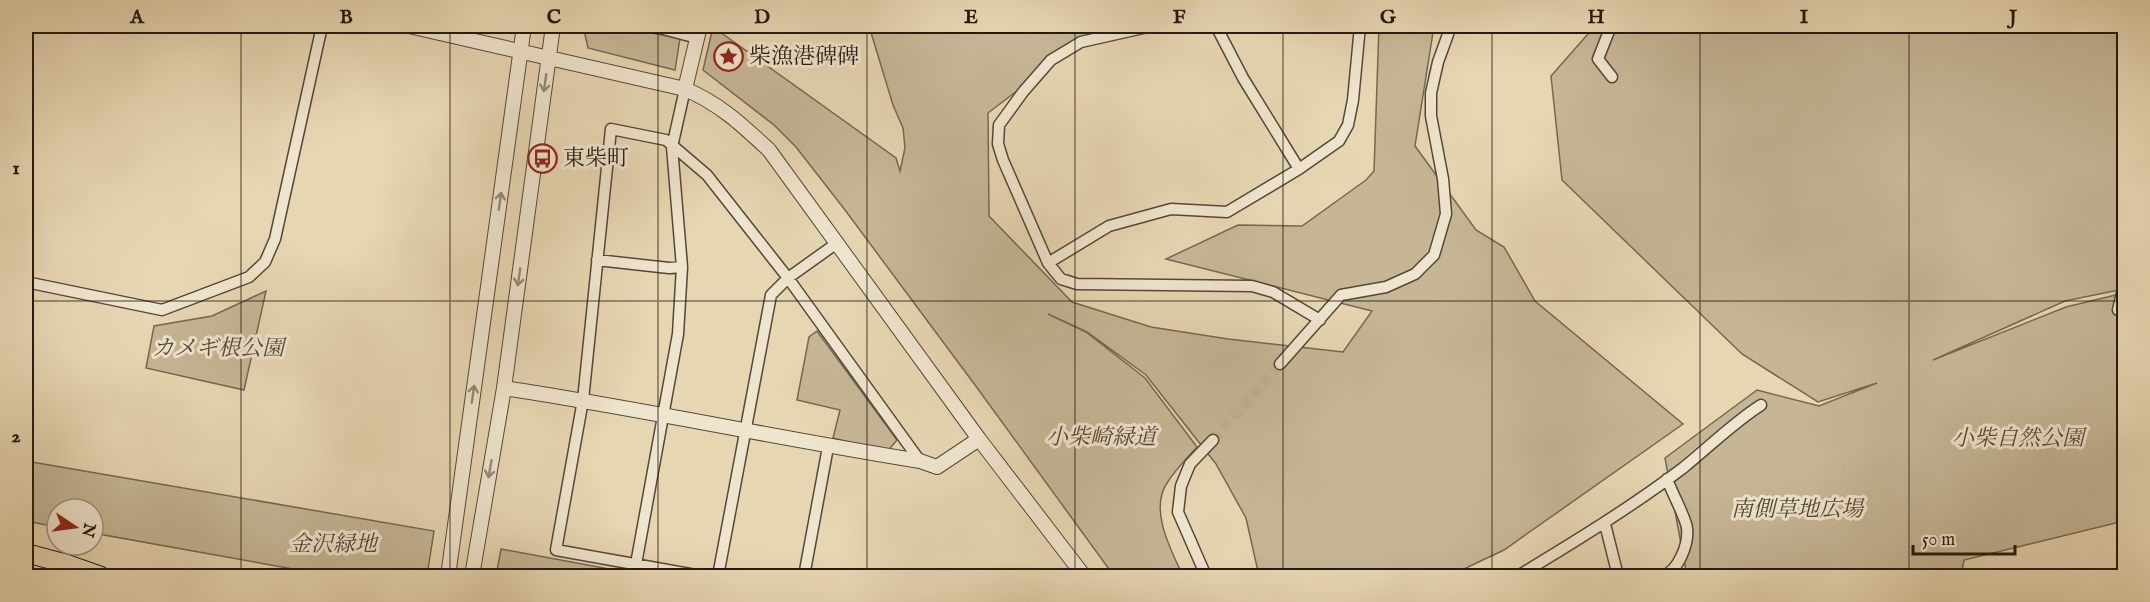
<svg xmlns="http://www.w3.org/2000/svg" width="2150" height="602" viewBox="0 0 2150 602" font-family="'IM FELL English','Noto Serif JP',serif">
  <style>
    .green { fill: #c6b696; stroke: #746853; stroke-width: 1.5 }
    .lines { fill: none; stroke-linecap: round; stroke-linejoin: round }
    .minor-tunnel { stroke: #c0b092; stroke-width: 10; stroke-dasharray: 10 5; stroke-linecap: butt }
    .minor-casing { stroke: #544838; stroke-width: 13 }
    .tertiary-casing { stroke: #544838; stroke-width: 16 }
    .trunk-casing { stroke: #231910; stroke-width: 20 }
    .minor { stroke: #efe4cd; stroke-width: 10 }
    .tertiary { stroke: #efe4cd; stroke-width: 14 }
    .trunk { stroke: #e7d6b2; stroke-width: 18 }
    .oneway { stroke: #938978 }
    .grid { fill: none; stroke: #231910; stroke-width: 1.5; stroke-opacity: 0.55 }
    .labels { text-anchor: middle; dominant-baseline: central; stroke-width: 6; stroke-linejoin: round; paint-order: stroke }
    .poi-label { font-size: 22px; fill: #231910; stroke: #efe4cd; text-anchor: start }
    .park-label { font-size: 22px; font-style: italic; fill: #544838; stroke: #efe4cd }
    .neatline { fill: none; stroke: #231910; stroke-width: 2 }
    .grid-label { font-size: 20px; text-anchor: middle; font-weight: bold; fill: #231910 }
  </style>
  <rect width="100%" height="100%" fill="#e7d6b2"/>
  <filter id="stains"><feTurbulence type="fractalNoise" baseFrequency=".00333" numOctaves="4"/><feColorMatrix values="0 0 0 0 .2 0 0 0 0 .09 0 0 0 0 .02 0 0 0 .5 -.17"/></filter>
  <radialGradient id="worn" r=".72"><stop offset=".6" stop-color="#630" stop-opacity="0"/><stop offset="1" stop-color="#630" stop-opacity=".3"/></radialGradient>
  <!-- green -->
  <path class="green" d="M 583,26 L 610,26 L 680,38 L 675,70 L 588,48 Z
    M 869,26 L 1115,26 L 1081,42 L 988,113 L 989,216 L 1072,302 L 1151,327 L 1228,339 L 1343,352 L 1372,311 L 1166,259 L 1238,225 L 1302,226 L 1366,180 L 1374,171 L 1379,26 L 1434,26 L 1415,146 L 1476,230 L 1504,247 L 1535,301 L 1683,424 L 1504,550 L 1449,576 L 1259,576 L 1246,518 L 1216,464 L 1146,375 L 1087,332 L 1048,314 L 1086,332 L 1145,378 L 1197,447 C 1187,458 1175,470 1167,483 C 1149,510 1171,550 1183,576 L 1114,576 L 975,385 L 845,210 L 796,147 L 774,125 L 703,70 L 713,27 L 896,158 L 900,171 L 905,148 L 903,128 L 893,105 Z
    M 1595,26 L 2124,26 L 2124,289 L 2065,301 L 1933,360 L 2066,307 L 2124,293 L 2124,521 L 1964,560 L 1961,576 L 1687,576 L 1665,458 L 1757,390 L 1819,406 L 1877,383 L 1818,402 L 1742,354 L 1562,180 L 1551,76 Z
    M 266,291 L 244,390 L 146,368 L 154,326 L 212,316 Z
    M 817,331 L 897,440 L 887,452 L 833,438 L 840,410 L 797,400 L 809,337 Z
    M 26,461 L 434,531 L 428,569 L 410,576 L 332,576 L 93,533 L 93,509 L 57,509 L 57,527 L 26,521 Z
    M 501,549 L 647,576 L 496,576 Z"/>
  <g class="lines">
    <!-- minor-tunnel -->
    <path class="minor-tunnel" d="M 1213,440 L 1280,364"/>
    <defs>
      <path id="minor" d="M 652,26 L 697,38
        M 1152,26 L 1081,42 L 1051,60 L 1023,92 L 999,125 L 998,144 L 1003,160 L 1048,263 L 1061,279 L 1077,284 L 1252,286 L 1273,292 L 1320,320
        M 1216,26 L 1243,78 L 1299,169
        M 1611,26 L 1598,59 L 1612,77
        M 597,260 L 669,268 L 682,267
        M 1048,263 L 1109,226 L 1171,209 L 1227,212 L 1299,169 L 1339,141 L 1348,125 L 1353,100 L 1360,26
        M 26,282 L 162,310 L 249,277 L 265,262 L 275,239 L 322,26
        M 2118,310 L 2124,285
        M 1280,364 L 1341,295 L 1386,287 L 1415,274 L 1434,255 L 1446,214 L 1443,179 L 1431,116 L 1431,93 L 1438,62 L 1451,26
        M 1605,524 L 1618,576
        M 636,564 L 678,334 L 682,267 L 672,147 L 685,89
        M 701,576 L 556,550 L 583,400 L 611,129 L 666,140 L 707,175 L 788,278 L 920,461
        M 718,576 L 771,295 L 788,278 L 837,243
        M 804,576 L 828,447
        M 1206,576 L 1178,512 L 1181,486 L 1190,464 L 1213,440
        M 1518,576 C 1574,542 1630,508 1683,468 C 1709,447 1733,423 1761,405
        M 1662,576 C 1678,572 1689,544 1687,528 C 1686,518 1671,491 1667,479"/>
      <path id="tertiary" d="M 409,26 L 685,89 C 720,104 741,124 769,150 L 979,439 L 1084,576
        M 685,89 L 700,26
        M 504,388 C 643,409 781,439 920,461 L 937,467 L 979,439
        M 448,576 L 524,26
        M 472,576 L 504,388 L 553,26"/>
      <path id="trunk" d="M 26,553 L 67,564 L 101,576"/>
    </defs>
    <!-- minor casing -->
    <use href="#minor" class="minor-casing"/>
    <!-- tertiary casing -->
    <use href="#tertiary" class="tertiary-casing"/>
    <!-- trunk casing -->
    <use href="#trunk" class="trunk-casing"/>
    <!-- minor -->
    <use href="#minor" class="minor"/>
    <!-- tertiary -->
    <use href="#tertiary" class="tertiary"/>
    <!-- trunk -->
    <use href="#trunk" class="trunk"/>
  </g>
  <!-- one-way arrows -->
  <defs><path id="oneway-shaft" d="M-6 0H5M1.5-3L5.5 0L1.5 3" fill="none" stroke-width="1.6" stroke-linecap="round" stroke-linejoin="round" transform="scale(1.5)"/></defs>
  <g class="oneway">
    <use href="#oneway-shaft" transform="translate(545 83) rotate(98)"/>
    <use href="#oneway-shaft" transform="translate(500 201) rotate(-82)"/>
    <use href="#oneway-shaft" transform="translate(519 277) rotate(98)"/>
    <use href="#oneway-shaft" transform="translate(473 394) rotate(-82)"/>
    <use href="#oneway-shaft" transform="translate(490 469) rotate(100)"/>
  </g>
  <!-- grid -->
  <path class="grid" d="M 241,26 L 241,576M 450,26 L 450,576M 658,26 L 658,576M 867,26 L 867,576M 1075,26 L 1075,576M 1283,26 L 1283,576M 1492,26 L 1492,576M 1700,26 L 1700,576M 1909,26 L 1909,576M 26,301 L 2124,301"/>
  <!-- icons -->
  <defs>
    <symbol id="sight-ring" viewBox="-11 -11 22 22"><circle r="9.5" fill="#efe4cd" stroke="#8f2418" stroke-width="1.5"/><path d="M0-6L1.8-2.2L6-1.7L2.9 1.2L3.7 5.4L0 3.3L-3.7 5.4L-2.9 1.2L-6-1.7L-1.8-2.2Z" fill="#8f2418"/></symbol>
    <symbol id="bus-ring" viewBox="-11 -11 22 22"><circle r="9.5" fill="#efe4cd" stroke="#8f2418" stroke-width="1.5"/><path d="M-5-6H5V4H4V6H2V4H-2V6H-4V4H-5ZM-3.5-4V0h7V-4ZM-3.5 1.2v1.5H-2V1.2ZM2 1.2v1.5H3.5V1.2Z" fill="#8f2418"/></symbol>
  </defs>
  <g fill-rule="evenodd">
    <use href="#sight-ring" x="712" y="40" width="33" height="33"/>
    <use href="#bus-ring" x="526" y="142" width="33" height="33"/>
  </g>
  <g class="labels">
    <!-- poi labels -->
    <g class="poi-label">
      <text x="749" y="57">柴漁港碑碑</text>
      <text x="563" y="159">東柴町</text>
    </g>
    <!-- park labels -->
    <g class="park-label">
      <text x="218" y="349">カメギ根公園</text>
      <text x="1101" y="438">小柴崎緑道</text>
      <text x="2018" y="439">小柴自然公園</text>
      <text x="1797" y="510">南側草地広場</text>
      <text x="333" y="545">金沢緑地</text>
    </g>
  </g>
  <!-- margin -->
  <rect width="2150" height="602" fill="none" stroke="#e7d6b2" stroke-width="66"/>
  <!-- north arrow -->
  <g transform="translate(75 527) rotate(103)"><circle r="28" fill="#efe4cd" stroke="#9d9381" stroke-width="1.5"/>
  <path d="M0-4.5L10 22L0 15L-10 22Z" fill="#8f2418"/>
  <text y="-9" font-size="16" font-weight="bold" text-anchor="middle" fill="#231910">N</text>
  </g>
  <!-- scale -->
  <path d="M1913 545v9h102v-9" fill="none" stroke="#231910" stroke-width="3"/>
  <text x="1922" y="545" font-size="18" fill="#231910" stroke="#efe4cd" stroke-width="4.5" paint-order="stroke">50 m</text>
  <rect x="33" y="33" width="2084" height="536" class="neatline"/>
  <g class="grid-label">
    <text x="137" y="23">A</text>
    <text x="346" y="23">B</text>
    <text x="554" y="23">C</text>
    <text x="762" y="23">D</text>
    <text x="971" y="23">E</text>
    <text x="1179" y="23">F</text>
    <text x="1388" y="23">G</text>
    <text x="1596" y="23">H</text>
    <text x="1804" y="23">I</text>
    <text x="2013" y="23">J</text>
    <text x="16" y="174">1</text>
    <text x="16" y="442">2</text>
  </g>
  <rect width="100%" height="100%" filter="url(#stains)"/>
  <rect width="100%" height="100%" fill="url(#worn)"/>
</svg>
